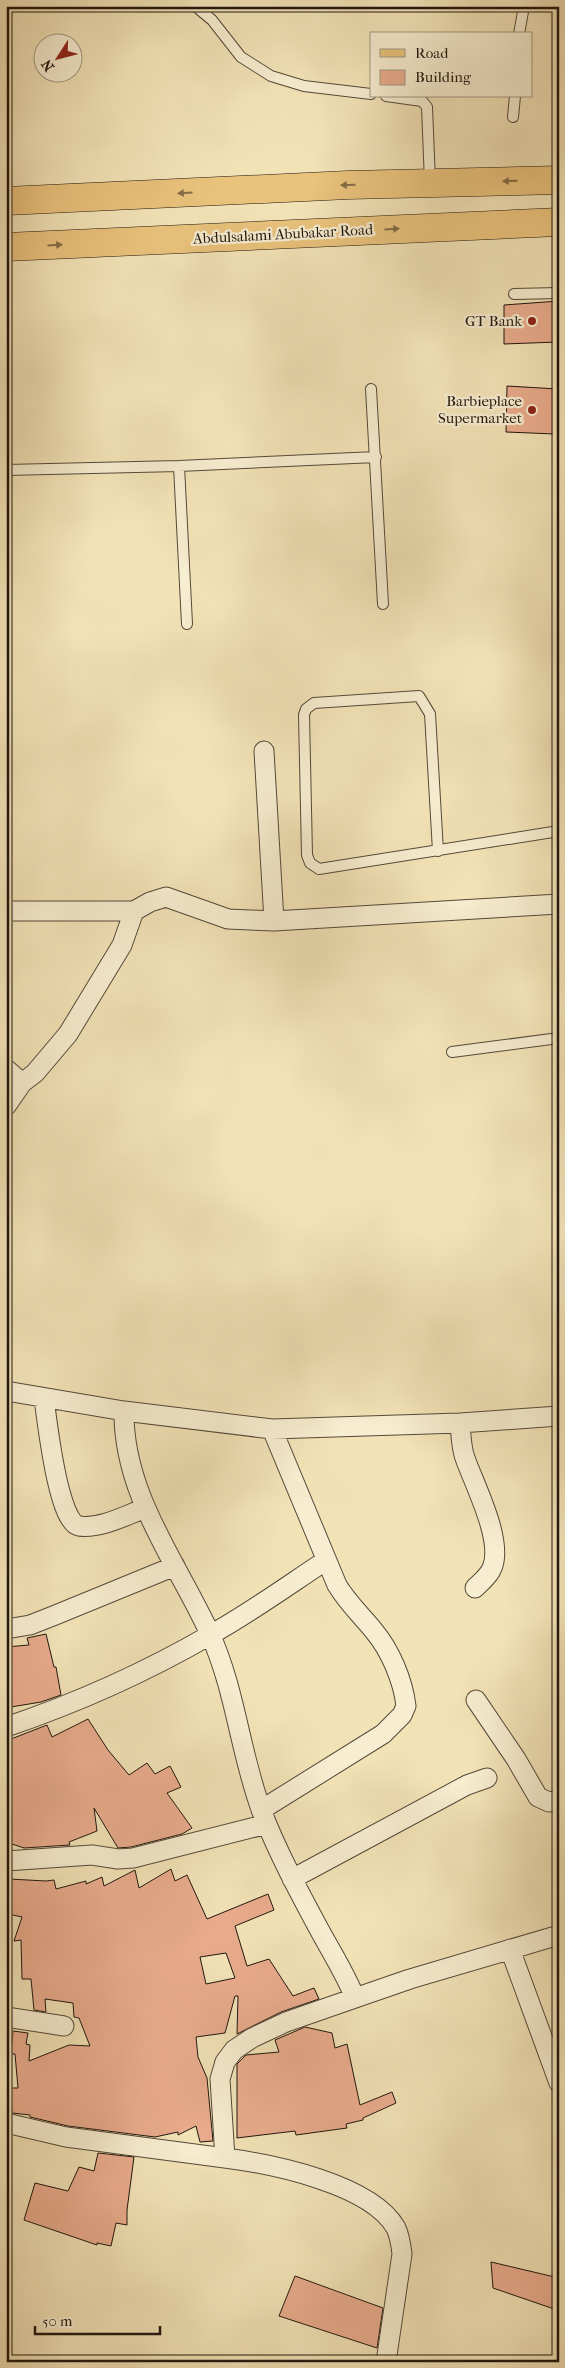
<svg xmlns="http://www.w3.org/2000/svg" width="565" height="2368" viewBox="0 0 565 2368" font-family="'IM FELL French Canon',serif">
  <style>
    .building { fill: #e9ac8d; stroke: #20160f; fill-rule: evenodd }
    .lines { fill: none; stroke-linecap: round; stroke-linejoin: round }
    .service-casing { stroke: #544939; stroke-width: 12 }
    .minor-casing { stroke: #544939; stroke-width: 21 }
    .primary-casing { stroke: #20160f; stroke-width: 29 }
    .service { stroke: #f7edd0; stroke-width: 10 }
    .minor { stroke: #f7edd0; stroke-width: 19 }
    .primary { stroke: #e9c27c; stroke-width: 28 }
    .oneway { fill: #846c46 }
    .poi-dot { fill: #8f2418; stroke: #f7edd0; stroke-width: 2 }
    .labels { text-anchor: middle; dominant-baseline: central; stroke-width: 4.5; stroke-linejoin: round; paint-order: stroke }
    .street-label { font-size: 15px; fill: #20160f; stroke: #f7edd0 }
    .poi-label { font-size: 15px; fill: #20160f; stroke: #f7edd0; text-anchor: end }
  </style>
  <rect width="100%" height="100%" fill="#f2e3b7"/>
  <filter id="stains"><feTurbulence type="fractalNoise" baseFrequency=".004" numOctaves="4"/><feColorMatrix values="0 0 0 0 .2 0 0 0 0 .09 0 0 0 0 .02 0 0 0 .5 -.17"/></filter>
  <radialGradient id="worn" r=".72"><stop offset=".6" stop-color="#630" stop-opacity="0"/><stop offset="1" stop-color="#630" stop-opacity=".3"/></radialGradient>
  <!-- building -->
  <path class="building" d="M 559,301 L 558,342 L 504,344 L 504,305 Z
    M 507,386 L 558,389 L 555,434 L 506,432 Z
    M 46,1634 L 54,1667 L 56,1667 L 61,1695 L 41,1702 L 11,1707 L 6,1699 L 6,1647 L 29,1645 L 27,1638 Z
    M 88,1719 L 108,1750 L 129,1775 L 147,1763 L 155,1774 L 170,1766 L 181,1787 L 167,1793 L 192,1828 L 182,1834 L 131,1847 L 118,1848 L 94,1808 L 97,1831 L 69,1842 L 70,1845 L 24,1848 L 6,1842 L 6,1741 L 47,1725 L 52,1737 Z
    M 171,1869 L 175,1881 L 187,1875 L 207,1919 L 268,1894 L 274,1910 L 235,1926 L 247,1966 L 269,1959 L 293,1996 L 314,1988 L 319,1999 L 281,2012 L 237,2034 L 238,1996 L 235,1996 L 225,2033 L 196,2037 L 198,2057 L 207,2078 L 213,2141 L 200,2142 L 196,2126 L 178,2135 L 178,2132 L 155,2137 L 68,2126 L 30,2117 L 30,2115 L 12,2113 L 10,2088 L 18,2088 L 15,2054 L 11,2054 L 13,2031 L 28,2033 L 26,2044 L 30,2045 L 29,2061 L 69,2045 L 90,2046 L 79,2018 L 74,2017 L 73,2003 L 45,1999 L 46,2012 L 34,2010 L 31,1979 L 22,1979 L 21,1940 L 14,1941 L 22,1917 L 8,1914 L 9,1879 L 46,1881 L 54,1880 L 56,1889 L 86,1881 L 86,1884 L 102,1877 L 104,1886 L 135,1870 L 139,1888 ZM 226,1953 L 235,1978 L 206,1984 L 200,1957 Z
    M 305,2027 L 332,2033 L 335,2048 L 347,2044 L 360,2105 L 392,2092 L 396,2103 L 363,2118 L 363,2120 L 346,2124 L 347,2128 L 296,2135 L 295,2131 L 237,2138 L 237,2064 L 246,2055 L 279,2052 L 275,2040 Z
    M 98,2153 L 134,2157 L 127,2210 L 127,2225 L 116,2223 L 111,2246 L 97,2243 L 97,2245 L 24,2220 L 35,2183 L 68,2191 L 79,2167 L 94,2171 Z
    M 491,2262 L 559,2278 L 557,2310 L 493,2288 Z
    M 295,2276 L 383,2308 L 377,2348 L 279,2316 Z"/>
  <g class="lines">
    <defs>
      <path id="service" d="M 195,6 L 212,20 L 241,57 L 271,76 L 304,86 L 371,94
        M 519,34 L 524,6
        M 386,96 L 422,101 L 427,107 L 430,182
        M 513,117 L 515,96
        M 514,294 L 559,293
        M 371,389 L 383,604
        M 179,466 L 187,624
        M 6,470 L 179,466 L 376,457
        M 438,851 L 430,714 L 419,696 L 314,703 L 306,709 L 304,715 L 307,855 L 310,863 L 319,869 L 559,831
        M 452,1052 L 559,1038"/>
      <path id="minor" d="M 264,751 L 274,921
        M 6,911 L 134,911
        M 6,1069 L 22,1083 L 35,1073 L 68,1034 L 122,945 L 134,911 L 150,902 L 166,897 L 228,919 L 274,921 L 559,904
        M 6,1106 L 22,1083
        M 6,1391 L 124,1411 L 272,1429 L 460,1423 L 559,1416
        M 44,1399 C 47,1419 58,1523 79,1526 C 101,1529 126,1515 146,1508
        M 124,1411 C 123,1494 177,1562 210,1634 C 236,1691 240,1754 262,1812 C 278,1853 299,1892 320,1931 C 332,1953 346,1975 355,1998 L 286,2022 L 252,2038 L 234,2050 L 225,2062 L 220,2079 L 225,2158 C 272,2164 371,2184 396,2228 C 400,2237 401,2245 402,2254 L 386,2362
        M 460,1423 C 461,1434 461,1447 465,1458 C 474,1484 504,1541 492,1568 C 489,1576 481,1582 475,1588
        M 6,1629 L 30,1625 L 53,1616 L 175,1566
        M 476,1700 L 516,1759 L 538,1797 L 549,1802 L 559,1800
        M 6,1727 C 77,1703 146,1672 210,1635 C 250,1613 287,1586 325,1561
        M 261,1810 L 383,1734 L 402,1715 L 406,1706 C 403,1680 390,1650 374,1631 C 361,1615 347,1602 337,1585 L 272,1429
        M 6,1861 L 92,1855 L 118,1859 L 133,1858 L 267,1824
        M 292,1879 L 467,1785 L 487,1778
        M 510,1949 L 559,2083
        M 355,1998 L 410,1979 L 559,1935
        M 6,2017 L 64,2026
        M 6,2123 L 66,2137 L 225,2158"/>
      <path id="primary" d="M 6,201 L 348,185 L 559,180
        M 6,247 L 559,222"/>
    </defs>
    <!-- service casing -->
    <use href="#service" class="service-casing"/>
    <!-- minor casing -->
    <use href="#minor" class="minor-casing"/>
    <!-- primary casing -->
    <use href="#primary" class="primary-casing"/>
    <!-- service -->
    <use href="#service" class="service"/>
    <!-- minor -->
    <use href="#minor" class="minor"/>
    <!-- primary -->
    <use href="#primary" class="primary"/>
  </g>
  <!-- one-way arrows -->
  <defs><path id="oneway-solid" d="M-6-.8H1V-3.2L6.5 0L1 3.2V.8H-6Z" transform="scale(1.25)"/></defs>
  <g class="oneway">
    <use href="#oneway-solid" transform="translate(510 181) rotate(179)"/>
    <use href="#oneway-solid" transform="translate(348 185) rotate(178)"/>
    <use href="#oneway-solid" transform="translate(185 193) rotate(177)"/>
    <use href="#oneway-solid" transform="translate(392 229) rotate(-3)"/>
    <use href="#oneway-solid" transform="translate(55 245) rotate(-3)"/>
  </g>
  <!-- markers -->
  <g class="poi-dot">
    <circle cx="532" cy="321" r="5"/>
    <circle cx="532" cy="410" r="5"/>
  </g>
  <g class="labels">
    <!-- street labels -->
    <g class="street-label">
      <text transform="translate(283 234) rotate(-3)">Abdulsalami Abubakar Road</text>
    </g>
    <!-- poi labels -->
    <g class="poi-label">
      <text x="522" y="321">GT Bank</text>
      <text x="522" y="401">Barbieplace<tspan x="522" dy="17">Supermarket</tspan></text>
    </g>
  </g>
  <!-- margin -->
  <rect width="565" height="2368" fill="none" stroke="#f2e3b7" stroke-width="25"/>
  <rect x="8" y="8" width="550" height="2353" fill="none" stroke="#20160f" stroke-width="2.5"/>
  <rect x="12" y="12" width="540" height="2343" fill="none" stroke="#20160f"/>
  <!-- legend -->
  <rect x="370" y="32" width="162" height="65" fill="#f7edd0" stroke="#a19783"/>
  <rect x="380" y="49" width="25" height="8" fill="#e9c27c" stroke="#a19783"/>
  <text x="415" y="58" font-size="15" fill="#20160f">Road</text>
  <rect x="380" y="70" width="25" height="15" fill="#e9ac8d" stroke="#a19783"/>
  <text x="415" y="82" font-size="15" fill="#20160f">Building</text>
  <!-- north arrow -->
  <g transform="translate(58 58) rotate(234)"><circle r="24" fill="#f7edd0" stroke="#a19783"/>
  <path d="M0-4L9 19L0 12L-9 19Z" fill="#8f2418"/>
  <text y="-8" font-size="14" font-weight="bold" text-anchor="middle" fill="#20160f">N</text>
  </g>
  <!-- scale -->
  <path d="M35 2326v8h125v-8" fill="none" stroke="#20160f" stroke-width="2.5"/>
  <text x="42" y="2326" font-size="15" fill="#20160f" stroke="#f7edd0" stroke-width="4" paint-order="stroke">50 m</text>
  <rect width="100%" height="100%" filter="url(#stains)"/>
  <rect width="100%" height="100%" fill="url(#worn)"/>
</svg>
